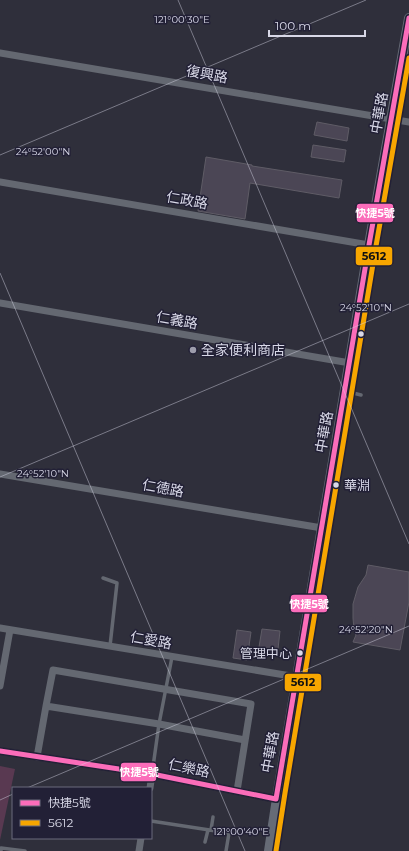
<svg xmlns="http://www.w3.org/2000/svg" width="409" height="851" viewBox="0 0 409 851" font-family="Montserrat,'Noto Sans TC',sans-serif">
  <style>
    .green { fill: #593951 }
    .building { fill: #4b4655; stroke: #5f5c66 }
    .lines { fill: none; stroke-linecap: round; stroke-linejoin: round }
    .lane { stroke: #646871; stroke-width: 3.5 }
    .street { stroke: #646871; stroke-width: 7 }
    .secondary { stroke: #666b76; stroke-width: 10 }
    .bus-1-casing { stroke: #222036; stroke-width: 8 }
    .bus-2-casing { stroke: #222036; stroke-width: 8 }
    .bus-1 { stroke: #fb6dba; stroke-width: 5 }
    .bus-2 { stroke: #f7a600; stroke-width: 5 }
    .ticks { fill: none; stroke: #d8d8e7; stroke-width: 1; stroke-opacity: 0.45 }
    .bus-dot { fill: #d8d8e7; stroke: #222036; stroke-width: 1.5 }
    .poi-dot { fill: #9d9dab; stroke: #222036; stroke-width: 1.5 }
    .labels { text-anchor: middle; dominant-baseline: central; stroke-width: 3; stroke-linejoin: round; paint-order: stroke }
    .bus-label { font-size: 13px; fill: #d8d8e7; stroke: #222036; text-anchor: start }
    .street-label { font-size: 14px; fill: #d8d8e7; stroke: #222036 }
    .poi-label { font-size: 14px; fill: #d8d8e7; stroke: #222036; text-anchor: start }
    .ticks-label { font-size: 10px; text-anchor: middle; fill: #d8d8e7; stroke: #222036; stroke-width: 3; stroke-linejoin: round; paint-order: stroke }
    .line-badge { stroke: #222036; stroke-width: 1.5 }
    .badge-label { font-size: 11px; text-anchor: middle; font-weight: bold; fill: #fff }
    .pale-badge-label { font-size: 11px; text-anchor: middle; font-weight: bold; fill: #111 }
  </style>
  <rect width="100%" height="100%" fill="#2f2f3b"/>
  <!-- green -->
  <path class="green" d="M 0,766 L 15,769 L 0,840 Z"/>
  <!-- building -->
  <path class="building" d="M 317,122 L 349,128 L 347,141 L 314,135 Z
    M 313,145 L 346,150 L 344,162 L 311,157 Z
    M 206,157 L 252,165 L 252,166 L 342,180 L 339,198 L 250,183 L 245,219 L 198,211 Z
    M 368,565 L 409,572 L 409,602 L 400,650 L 353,642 L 356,635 L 354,630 L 353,618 L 353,604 L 358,587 L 366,575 Z
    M 262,629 L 280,631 L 278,649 L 259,647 Z
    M 237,630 L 251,632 L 247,660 L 233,658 Z"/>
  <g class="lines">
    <!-- lane -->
    <path class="lane" d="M 345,391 L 361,395
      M 103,578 L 117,583 L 110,646
      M 152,774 L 159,724 L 172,657
      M 151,821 L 229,833 L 226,851
      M 211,830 L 213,817
      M 205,842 L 208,830
      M 1,851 L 1,848 L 25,851"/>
    <!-- street -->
    <path class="street" d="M 0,53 L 409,122
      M 0,182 L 369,245
      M 0,303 L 350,363
      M 0,474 L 322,528
      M 0,628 L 297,677
      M 0,686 L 10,630
      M 46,706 L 159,724 L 245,740
      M 0,751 L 152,774 L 276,799
      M 37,757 L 46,706 L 53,670 L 251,704 L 237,791
      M 150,788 L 152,774
      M 139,851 L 141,838"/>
    <!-- secondary -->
    <path class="secondary" d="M 269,851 L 278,792 L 369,245 L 409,18"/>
    <defs>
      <path id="bus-1" d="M 0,751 L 152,774 L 276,799
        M 276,799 L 369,245 L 409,18"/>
      <path id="bus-2" d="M 276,851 L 285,793 L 376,246 L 409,58"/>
    </defs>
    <!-- bus-1 casing -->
    <use href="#bus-1" class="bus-1-casing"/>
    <!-- bus-2 casing -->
    <use href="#bus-2" class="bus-2-casing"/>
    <!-- bus-1 -->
    <use href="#bus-1" class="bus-1"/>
    <!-- bus-2 -->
    <use href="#bus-2" class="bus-2"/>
  </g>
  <!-- ticks -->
  <path class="ticks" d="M 178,0 L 409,544M 0,155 L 366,0M 0,273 L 245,851M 0,477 L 409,304M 27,788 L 409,626M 0,800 L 13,794"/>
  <!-- markers -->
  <g class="bus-dot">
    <circle cx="361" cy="334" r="3.5"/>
    <circle cx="336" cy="485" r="3.5"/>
    <circle cx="300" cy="653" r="3.5"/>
  </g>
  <circle class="poi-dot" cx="193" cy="350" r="4"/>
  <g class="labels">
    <!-- bus labels -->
    <g class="bus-label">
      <text x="344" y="485">華淵</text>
      <text x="292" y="653" text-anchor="end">管理中心</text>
    </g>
    <!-- street labels -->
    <g class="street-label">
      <text transform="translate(207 74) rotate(10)">復興路</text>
      <text transform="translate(379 113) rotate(-80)">中華路</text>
      <text transform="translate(187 200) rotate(10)">仁政路</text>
      <text transform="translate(177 320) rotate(10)">仁義路</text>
      <text transform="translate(324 432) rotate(-80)">中華路</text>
      <text transform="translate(163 488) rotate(10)">仁德路</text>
      <text transform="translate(151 640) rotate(10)">仁愛路</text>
      <text transform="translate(270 752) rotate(-80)">中華路</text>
      <text transform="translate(189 768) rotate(12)">仁樂路</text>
    </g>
    <!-- poi labels -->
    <g class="poi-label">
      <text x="201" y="350">全家便利商店</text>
    </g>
  </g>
  <g class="ticks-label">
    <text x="182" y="23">121°00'30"E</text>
    <text x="43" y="155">24°52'00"N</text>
    <text x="366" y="311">24°52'10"N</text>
    <text x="43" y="477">24°52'10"N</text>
    <text x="366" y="633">24°52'20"N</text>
    <text x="241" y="835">121°00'40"E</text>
  </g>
  <g class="line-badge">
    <rect x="356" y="203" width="38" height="20" rx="4" fill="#fb6dba"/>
    <rect x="355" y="246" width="38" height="20" rx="4" fill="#f7a600"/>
    <rect x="290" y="594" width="38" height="19" rx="4" fill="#fb6dba"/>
    <rect x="284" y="673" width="38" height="19" rx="4" fill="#f7a600"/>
    <rect x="120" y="762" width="37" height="20" rx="4" fill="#fb6dba"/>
  </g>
  <g class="badge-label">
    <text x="375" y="217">快捷5號</text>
    <text x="309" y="608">快捷5號</text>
    <text x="139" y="776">快捷5號</text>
  </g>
  <g class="pale-badge-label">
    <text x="374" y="260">5612</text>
    <text x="303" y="686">5612</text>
  </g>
  <!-- legend -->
  <rect x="12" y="787" width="140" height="52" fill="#222036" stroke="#6b6a7d"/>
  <rect x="20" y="800" width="20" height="6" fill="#fb6dba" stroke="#6b6a7d"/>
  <text x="48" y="807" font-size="12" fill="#d8d8e7">快捷5號</text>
  <rect x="20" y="820" width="20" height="6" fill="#f7a600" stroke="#6b6a7d"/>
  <text x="48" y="827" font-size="12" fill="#d8d8e7">5612</text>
  <!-- scale -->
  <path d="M269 30v6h96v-6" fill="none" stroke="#d8d8e7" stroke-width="2"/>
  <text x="275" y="30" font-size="12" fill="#d8d8e7" stroke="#222036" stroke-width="3" paint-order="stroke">100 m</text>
</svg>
